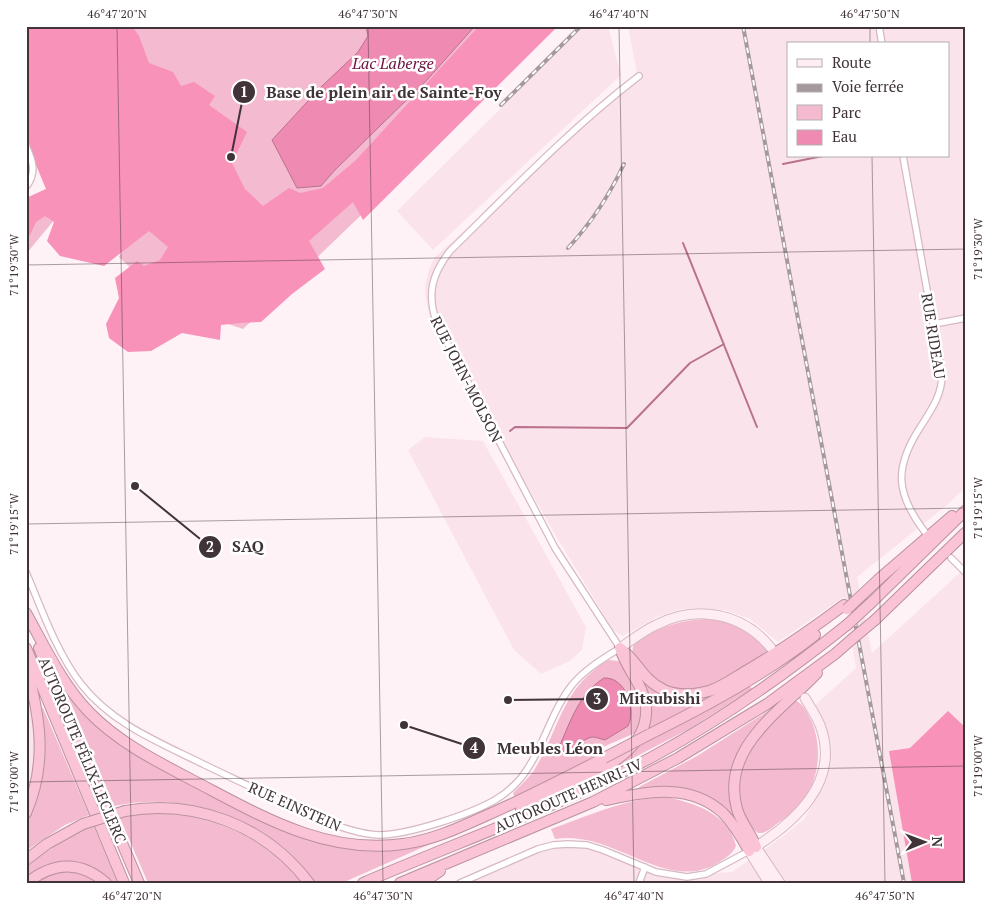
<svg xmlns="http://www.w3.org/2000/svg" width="992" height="909" viewBox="0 0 992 909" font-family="'PT Serif',serif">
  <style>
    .built { fill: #fbe3eb; fill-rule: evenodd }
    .green { fill: #f4bacf }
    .forest { fill: #f892b9 }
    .water { fill: #ef8bb2; stroke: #ba718d }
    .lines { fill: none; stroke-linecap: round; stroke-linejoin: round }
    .stream { stroke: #ba718d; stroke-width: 2 }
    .secondary-tunnel { stroke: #d9ccd0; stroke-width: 9; stroke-dasharray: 9 4.5; stroke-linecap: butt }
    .street-casing { stroke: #d7b9c3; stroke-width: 8 }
    .secondary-casing { stroke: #d7b9c3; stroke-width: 11 }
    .highway-casing { stroke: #b9919f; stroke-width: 12 }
    .street { stroke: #fff; stroke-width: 5.5 }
    .secondary { stroke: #feedf3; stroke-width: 9 }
    .highway { stroke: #fac3d6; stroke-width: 10 }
    .rail-casing { stroke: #a6999d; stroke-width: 4 }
    .rail { stroke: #fff; stroke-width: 2; stroke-dasharray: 5.5; stroke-linecap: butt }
    .highway-bridge-casing { stroke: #b9919f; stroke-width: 12; stroke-linecap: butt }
    .highway-bridge { stroke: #fac3d6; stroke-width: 10 }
    .ticks { fill: none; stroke: #403438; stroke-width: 1; stroke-opacity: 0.45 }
    .labels { text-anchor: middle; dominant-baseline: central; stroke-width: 5; stroke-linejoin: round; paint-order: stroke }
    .street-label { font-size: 15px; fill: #403438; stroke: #fff }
    .water-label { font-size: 16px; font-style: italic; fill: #6b123e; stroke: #fff }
    .leader { fill: none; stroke: #403438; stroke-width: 2 }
    .callout-dot { fill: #403438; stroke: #fff; stroke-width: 2 }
    .mark-label { font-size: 15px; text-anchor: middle; font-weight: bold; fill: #fff }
    .callout-label { font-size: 16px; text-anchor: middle; font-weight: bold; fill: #403438; stroke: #fff; stroke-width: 5; stroke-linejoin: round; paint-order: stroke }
    .neatline { fill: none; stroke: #403438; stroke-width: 2 }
    .ticks-label { font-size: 12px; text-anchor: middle; fill: #403438 }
  </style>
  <rect width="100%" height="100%" fill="#fff2f6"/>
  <!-- built -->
  <path class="built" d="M 584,26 L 608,26 L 621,75 L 433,250 L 397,211 Z
    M 628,26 L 966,26 L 966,487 L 947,505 L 857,577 L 872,653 L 966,567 L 966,883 L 460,883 L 553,845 L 587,845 L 672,876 L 732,872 L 782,837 L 804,819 L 824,784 L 827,766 L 814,706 L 856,668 L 844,597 L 778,642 L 750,619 L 724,610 L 701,608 L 681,609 L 659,616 L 623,636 L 613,630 L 559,541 L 430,318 L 426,299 L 425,286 L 429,269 L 435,257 L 637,74 ZM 788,44 L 948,44 L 948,156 L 788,156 Z
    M 425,437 L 483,441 L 586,627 L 582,650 L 570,661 L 541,674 L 514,650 L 408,450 Z
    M 26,680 L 31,701 L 36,741 L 34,767 L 26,798 Z"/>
  <!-- green -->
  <path class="green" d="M 26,26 L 557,26 L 243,329 L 168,304 L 119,257 L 122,252 L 60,213 L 26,254 L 26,208 L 57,193 Z
    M 706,619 C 738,622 746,627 768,650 C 743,670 690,708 658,683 C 653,679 649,673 645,669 C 640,663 630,656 633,647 C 635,642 640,639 644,637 C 664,625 684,620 706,619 Z
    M 609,660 L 618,661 L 622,664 C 633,681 654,714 635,733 L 603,747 L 605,753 L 515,798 L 513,793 C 521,785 530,777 536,767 C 556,734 562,696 593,671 C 598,667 603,662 609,660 Z
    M 645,681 L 664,694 L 739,682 L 644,732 L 642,685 Z
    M 749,685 L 752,689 L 689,729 L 614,768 L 613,766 L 636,746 L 687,721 Z
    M 69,693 L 105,733 L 121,745 L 269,823 L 316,842 L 347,848 L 437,841 L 342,883 L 315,883 C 274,819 186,790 114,806 L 67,694 Z
    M 796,701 C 804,704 808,715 812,722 C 823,750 819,783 799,806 C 794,813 785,818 778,823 C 771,828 766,834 758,833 C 747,825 741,813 740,800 C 736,754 764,729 796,701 Z
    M 43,708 L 89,815 L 65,825 L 26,851 L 26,822 L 30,815 L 40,709 Z
    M 771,709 L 774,711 L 737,760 L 739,821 L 736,823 L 710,799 L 640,790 L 639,787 L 697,756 Z
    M 666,797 C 695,803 729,814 736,846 C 732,855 724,859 716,864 C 664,893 613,829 555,839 L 551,829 C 588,816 626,798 666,797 Z
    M 146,813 C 207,812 264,835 302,883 L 148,883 L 120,818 Z
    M 91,826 L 94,827 L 118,883 L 110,883 L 86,866 L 26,879 L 26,868 C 46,851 66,837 91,826 Z
    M 65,871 C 78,872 87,875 98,883 L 34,883 L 43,877 Z"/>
  <!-- forest -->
  <path class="forest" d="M 26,26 L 132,26 L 139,36 L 149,63 L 173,72 L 181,86 L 194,82 L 215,96 L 209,105 L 247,132 L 232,163 L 245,189 L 263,206 L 289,188 L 300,193 L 323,188 L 356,160 L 479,26 L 558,26 L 363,220 L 353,202 L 309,241 L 325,269 L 292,294 L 261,322 L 240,323 L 221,325 L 220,340 L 182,333 L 151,351 L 128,352 L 109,338 L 106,324 L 119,298 L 115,278 L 137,261 L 144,266 L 160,260 L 168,247 L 149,231 L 104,266 L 60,256 L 47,241 L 54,222 L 45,216 L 36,222 L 30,235 L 26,237 L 26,198 L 46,189 L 26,141 Z
    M 948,711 L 966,728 L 966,883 L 912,883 L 889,751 L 910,748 Z"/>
  <!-- water -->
  <path class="water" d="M 366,26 L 475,26 L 427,80 L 334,171 L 321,186 L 297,188 L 272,140 L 321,87 L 358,52 L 368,36 Z
    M 604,678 C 626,677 636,709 628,726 L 605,740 C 600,739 597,737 592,737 C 581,739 573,753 561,751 L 560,745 C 571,720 579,694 604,678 Z"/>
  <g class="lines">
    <!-- stream -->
    <path class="stream" d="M 783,164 L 823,156
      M 683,243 L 757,427
      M 510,431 L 515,427 L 627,428 L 690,363 L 724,344"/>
    <!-- secondary-tunnel -->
    <path class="secondary-tunnel" d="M 777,656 L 799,689"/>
    <defs>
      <path id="street" d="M 879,26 L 882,44
        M 26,146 C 33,161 37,173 26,187
        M 903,156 L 942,374 C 942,395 932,409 921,426 C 894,467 895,493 925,532
        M 934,324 L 966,318
        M 951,558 L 966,573
        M 26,572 C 42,610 56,651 81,684 C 113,725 161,743 207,766 C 245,784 282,802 320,819 C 339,827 358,834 379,835 C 407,835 469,815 495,800 C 504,795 514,786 521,778 C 543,750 550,713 572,685 C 585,669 603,659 620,648 L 555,548 L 436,321 C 427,293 432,274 450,251 C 511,191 571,128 639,76
        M 460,883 L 538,849 L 553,845 L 568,844 L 587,845 L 603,850 L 656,872 L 687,877 L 706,874 L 749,851
        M 639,883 L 645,867"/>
      <path id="secondary" d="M 620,648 C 632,640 643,631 656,625 C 696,604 743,613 771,648
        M 756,847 L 780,883
        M 769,883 L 749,851 C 793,824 842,783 820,725 C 816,715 810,707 805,698"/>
      <path id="highway" d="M 880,578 L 952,516
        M 872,602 L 966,510
        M 26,613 C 45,647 62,684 89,712 C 119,743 158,762 196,782 C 261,816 326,855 403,844 C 434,840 463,826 492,813 C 530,796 567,777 604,758
        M 875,620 L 966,532
        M 26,648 L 124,883
        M 39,648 L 139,883
        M 620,648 C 638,661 641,679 664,690 C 678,696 694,695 709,691 C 722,687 734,678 746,671 C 780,651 812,629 844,605
        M 26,665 C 40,716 48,762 26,813
        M 650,734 C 708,705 764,675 815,635
        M 606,800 C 646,792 690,782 723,813 C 734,824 742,838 749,851
        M 521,809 C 539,801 557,792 575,783 C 606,767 649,748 646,707 C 644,685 626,669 620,648
        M 125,811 C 195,799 265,825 309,883
        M 756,847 C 751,833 741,823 737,809 C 720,748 781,711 817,673
        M 26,860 L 47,844 L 83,824
        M 27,883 C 53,862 80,860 106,883
        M 363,883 C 460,841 561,806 654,756 C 724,718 787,673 848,624
        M 400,883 L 593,802 L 678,758 L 767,704 L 835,654 L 851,640
        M 422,883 L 440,871"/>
    </defs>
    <!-- street casing -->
    <use href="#street" class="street-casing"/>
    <!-- secondary casing -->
    <use href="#secondary" class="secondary-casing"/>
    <!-- highway casing -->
    <use href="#highway" class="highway-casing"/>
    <!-- street -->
    <use href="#street" class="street"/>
    <!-- secondary -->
    <use href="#secondary" class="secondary"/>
    <!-- highway -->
    <use href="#highway" class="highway"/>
    <defs>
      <path id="rail" d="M 743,26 L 904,883
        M 501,105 L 581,26
        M 568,248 C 593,221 609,196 624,164"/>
    </defs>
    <!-- rail casing -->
    <use href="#rail" class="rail-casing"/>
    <!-- rail -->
    <use href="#rail" class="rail"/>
    <defs>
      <path id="highway-bridge" d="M 847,609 L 880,578
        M 848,624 L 872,602
        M 851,640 L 875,620
        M 604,758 L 650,734
        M 83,824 L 125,811"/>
    </defs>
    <!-- highway-bridge casing -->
    <use href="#highway-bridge" class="highway-bridge-casing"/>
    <!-- highway-bridge -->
    <use href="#highway-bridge" class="highway-bridge"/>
  </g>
  <!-- ticks -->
  <path class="ticks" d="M 117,26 L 132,883M 368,26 L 383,883M 619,26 L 634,883M 870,26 L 870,44M 872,156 L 885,883M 26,265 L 966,249M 26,524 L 966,508M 26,782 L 966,766"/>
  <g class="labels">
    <!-- street labels -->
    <g class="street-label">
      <text transform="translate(934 336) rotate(81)">RUE RIDEAU</text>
      <text transform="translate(467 379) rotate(63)">RUE JOHN-MOLSON</text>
      <text transform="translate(83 750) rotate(67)">AUTOROUTE FÉLIX-LECLERC</text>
      <text transform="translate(568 795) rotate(-24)">AUTOROUTE HENRI-IV</text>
      <text transform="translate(295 806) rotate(24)">RUE EINSTEIN</text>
    </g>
    <!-- water labels -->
    <g class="water-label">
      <text x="393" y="63">Lac Laberge</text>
    </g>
  </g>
  <!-- callouts -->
  <path class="leader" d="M231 157L244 92M135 486L210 547M508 700L597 699M404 725L474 748"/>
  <g class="callout-dot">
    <circle cx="231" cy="157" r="5"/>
    <circle cx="135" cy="486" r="5"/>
    <circle cx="508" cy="700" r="5"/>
    <circle cx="404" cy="725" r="5"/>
    <circle cx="244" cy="92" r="12"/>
    <circle cx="210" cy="547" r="12"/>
    <circle cx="597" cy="699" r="12"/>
    <circle cx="474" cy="748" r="12"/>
  </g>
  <g class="mark-label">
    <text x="244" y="97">1</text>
    <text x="210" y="552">2</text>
    <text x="597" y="704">3</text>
    <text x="474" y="753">4</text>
  </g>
  <g class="callout-label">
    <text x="384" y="98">Base de plein air de Sainte-Foy</text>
    <text x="248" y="552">SAQ</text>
    <text x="660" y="704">Mitsubishi</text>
    <text x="550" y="754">Meubles Léon</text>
  </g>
  <!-- border -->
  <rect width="992" height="909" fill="none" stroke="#ffffff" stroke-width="55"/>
  <!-- legend -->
  <rect x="787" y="42" width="162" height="115" fill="#ffffff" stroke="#b3aeaf"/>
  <rect x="797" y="59" width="25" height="8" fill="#feedf3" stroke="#b3aeaf"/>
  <text x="832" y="68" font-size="15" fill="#403438">Route</text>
  <rect x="797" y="84" width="25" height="8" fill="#a6999d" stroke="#b3aeaf"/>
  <text x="832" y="92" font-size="15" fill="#403438">Voie ferrée</text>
  <rect x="797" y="105" width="25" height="15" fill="#f4bacf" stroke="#b3aeaf"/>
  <text x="832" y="118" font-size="15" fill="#403438">Parc</text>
  <rect x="797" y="130" width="25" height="15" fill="#ef8bb2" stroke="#b3aeaf"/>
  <text x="832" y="142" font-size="15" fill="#403438">Eau</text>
  <!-- north arrow -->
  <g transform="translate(924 842) rotate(89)" stroke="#ffffff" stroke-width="4" paint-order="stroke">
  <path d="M0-4L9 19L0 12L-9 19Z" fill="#403438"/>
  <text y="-8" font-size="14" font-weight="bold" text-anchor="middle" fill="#403438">N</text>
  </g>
  <rect x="28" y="28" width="936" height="854" class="neatline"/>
  <g class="ticks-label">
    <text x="117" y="18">46°47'20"N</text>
    <text x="368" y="18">46°47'30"N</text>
    <text x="619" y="18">46°47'40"N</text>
    <text x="870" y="18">46°47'50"N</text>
    <text transform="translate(978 249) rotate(-90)" y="4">71°19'30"W</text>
    <text transform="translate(14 265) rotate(-90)" y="4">71°19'30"W</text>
    <text transform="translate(978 508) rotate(-90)" y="4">71°19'15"W</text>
    <text transform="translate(14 524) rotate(-90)" y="4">71°19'15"W</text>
    <text transform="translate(978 766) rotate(-90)" y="4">71°19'00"W</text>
    <text transform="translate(14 782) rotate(-90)" y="4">71°19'00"W</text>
    <text x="132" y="900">46°47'20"N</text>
    <text x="383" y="900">46°47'30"N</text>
    <text x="634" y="900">46°47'40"N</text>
    <text x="885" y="900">46°47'50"N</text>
  </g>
</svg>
